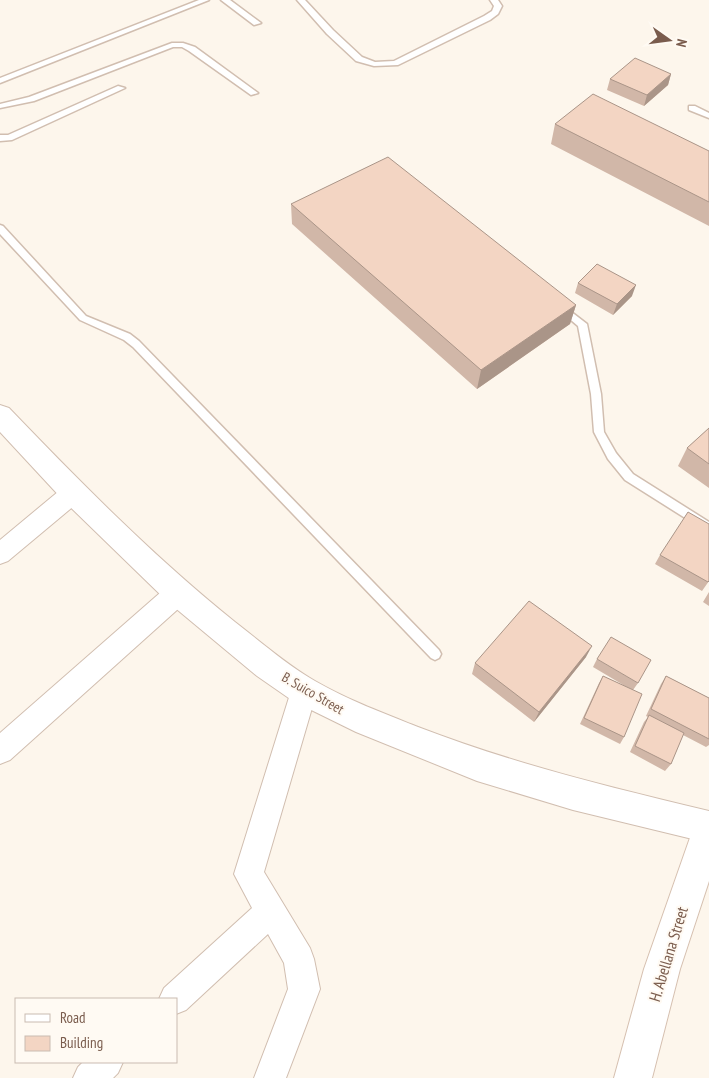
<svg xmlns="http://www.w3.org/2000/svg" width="709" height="1078" viewBox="0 0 709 1078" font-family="'PT Sans Narrow',sans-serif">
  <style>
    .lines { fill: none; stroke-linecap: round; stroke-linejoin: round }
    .service-casing { stroke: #d1beb0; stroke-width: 3 }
    .minor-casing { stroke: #d1beb0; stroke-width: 2 }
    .tertiary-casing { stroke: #d1beb0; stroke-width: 2 }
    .secondary-casing { stroke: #d6c0b0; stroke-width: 2 }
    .service { fill: #fff; fill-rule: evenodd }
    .minor { fill: #fff; fill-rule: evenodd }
    .tertiary { fill: #fff; fill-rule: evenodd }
    .secondary { fill: #fff; fill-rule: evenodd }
    .wall { fill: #d1b7a8 }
    .shaded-wall { fill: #aa9588 }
    .building { fill: #f3d5c3; stroke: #aa9588 }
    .labels { text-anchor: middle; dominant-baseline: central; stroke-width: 4; stroke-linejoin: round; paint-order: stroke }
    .street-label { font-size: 14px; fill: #7a5c4d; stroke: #fffaf3 }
    .near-street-label { font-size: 16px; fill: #7a5c4d; stroke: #fffaf3 }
  </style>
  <rect width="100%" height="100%" fill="#fdf6ec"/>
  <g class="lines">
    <g class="service-casing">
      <path id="service" d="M199,0H209L0,83V78Z
        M221,0H230L261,23L254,25Z
        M297,0H305L333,30L362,57L375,62L394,61L484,16L492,11L494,6L490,0H498L502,6L498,14L490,20L398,65L374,66L356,61L327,34Z
        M172,43H183L195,47L258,93L251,95L189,51L182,47H173L34,101L0,108V104L29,97Z
        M118,86L125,88L12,140L0,141V135H8Z
        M689,106H695L709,113V118L689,110Z
        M0,225L3,226L86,316L130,334L139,341L439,650L441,654L439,658L435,660L431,658L133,347L124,340L80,320L0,234Z
        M561,304L587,324L601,394L604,432L616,453L633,474L709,522V533L625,480L608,459L594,432L591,394L578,326L558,309L556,307Z"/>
    </g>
    <g class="minor-casing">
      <path id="minor" d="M73,484L81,486L85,493L81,500L8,561L0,564V540L65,486Z
        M178,582L187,585L190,593L187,601L10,760L0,764V733L169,585Z
        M304,679L313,682L317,691L264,872L310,948L314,959L320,989L286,1078H254L288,989L284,963L268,934L186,1010L176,1014V999H159L164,988L252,908L234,874L291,691L295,682Z
        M83,1062H123L118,1073L113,1078H73L78,1067Z"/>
    </g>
    <g class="tertiary-casing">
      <path id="tertiary" d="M0,405L9,408C81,483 154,557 235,622C261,642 287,665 315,681C348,700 383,713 418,727C514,764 609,787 709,811V843L573,810L477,781L356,732L293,701L257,676L168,602L64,501L0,432Z"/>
    </g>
    <g class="secondary-casing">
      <path id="secondary" d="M709,815V881L680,969L652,1078H614L644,969L692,832L697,820Z"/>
    </g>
    <use href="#service" class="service"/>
    <use href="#minor" class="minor"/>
    <use href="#tertiary" class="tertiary"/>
    <use href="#secondary" class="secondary"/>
  </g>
  <path class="wall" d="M671,74L668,85L644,106L607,90L610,79Z
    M555,124L709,151V226L551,144Z
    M291,204L576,305L570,324L477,389L292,224Z
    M578,283L632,296L613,315L575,293Z
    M709,428V488L678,466L687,448Z
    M660,555L709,581L702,591L655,564Z
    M709,592V606L703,602Z
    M586,657L534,722L472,674L475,663Z
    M597,659L638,683L633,690L624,737L620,744L580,724L599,683L603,676L625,686L593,667Z
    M666,676L709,698V745L706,747L683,735L671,764L665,771L630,752L644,722L648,717L646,716L661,684Z"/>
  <path class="shaded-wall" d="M671,74L668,85L644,106L647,95Z
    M636,285L632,296L613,315L617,304Z
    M576,305L570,324L477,389L481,370Z
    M592,646L586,657L534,722L539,712Z"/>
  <path class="building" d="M635,58L671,74L647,95L610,79Z
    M593,94L709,151V202L555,124Z
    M388,157L576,305L481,370L291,204Z
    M597,264L636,285L617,304L578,283Z
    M709,428V464L687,448Z
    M688,512L709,524V581L708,582L660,555Z
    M529,601L592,646L539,712L475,663Z
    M611,637L651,660L638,683L597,659Z
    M603,676L642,694L624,737L584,718Z
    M666,676L709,698V739L651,709Z
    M649,715L684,733L671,764L635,746Z"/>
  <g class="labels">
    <g class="street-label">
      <text transform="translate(313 693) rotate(30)">B. Suico Street</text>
    </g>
    <g class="near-street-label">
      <text transform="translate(668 954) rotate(-73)">H. Abellana Street</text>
    </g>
  </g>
  <rect x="15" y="998" width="162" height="65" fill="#fffaf3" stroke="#cabbb1"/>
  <rect x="25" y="1014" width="25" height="8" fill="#ffffff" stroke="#cabbb1"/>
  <text x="60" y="1023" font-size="15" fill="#7a5c4d">Road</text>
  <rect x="25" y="1036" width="25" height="15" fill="#f3d5c3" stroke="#cabbb1"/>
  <text x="60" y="1048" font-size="15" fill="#7a5c4d">Building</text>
  <g transform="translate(669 40) rotate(104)" stroke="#fffaf3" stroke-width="4" paint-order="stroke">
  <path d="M0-4L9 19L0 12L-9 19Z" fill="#7a5c4d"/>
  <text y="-8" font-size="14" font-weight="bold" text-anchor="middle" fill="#7a5c4d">N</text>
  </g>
</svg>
